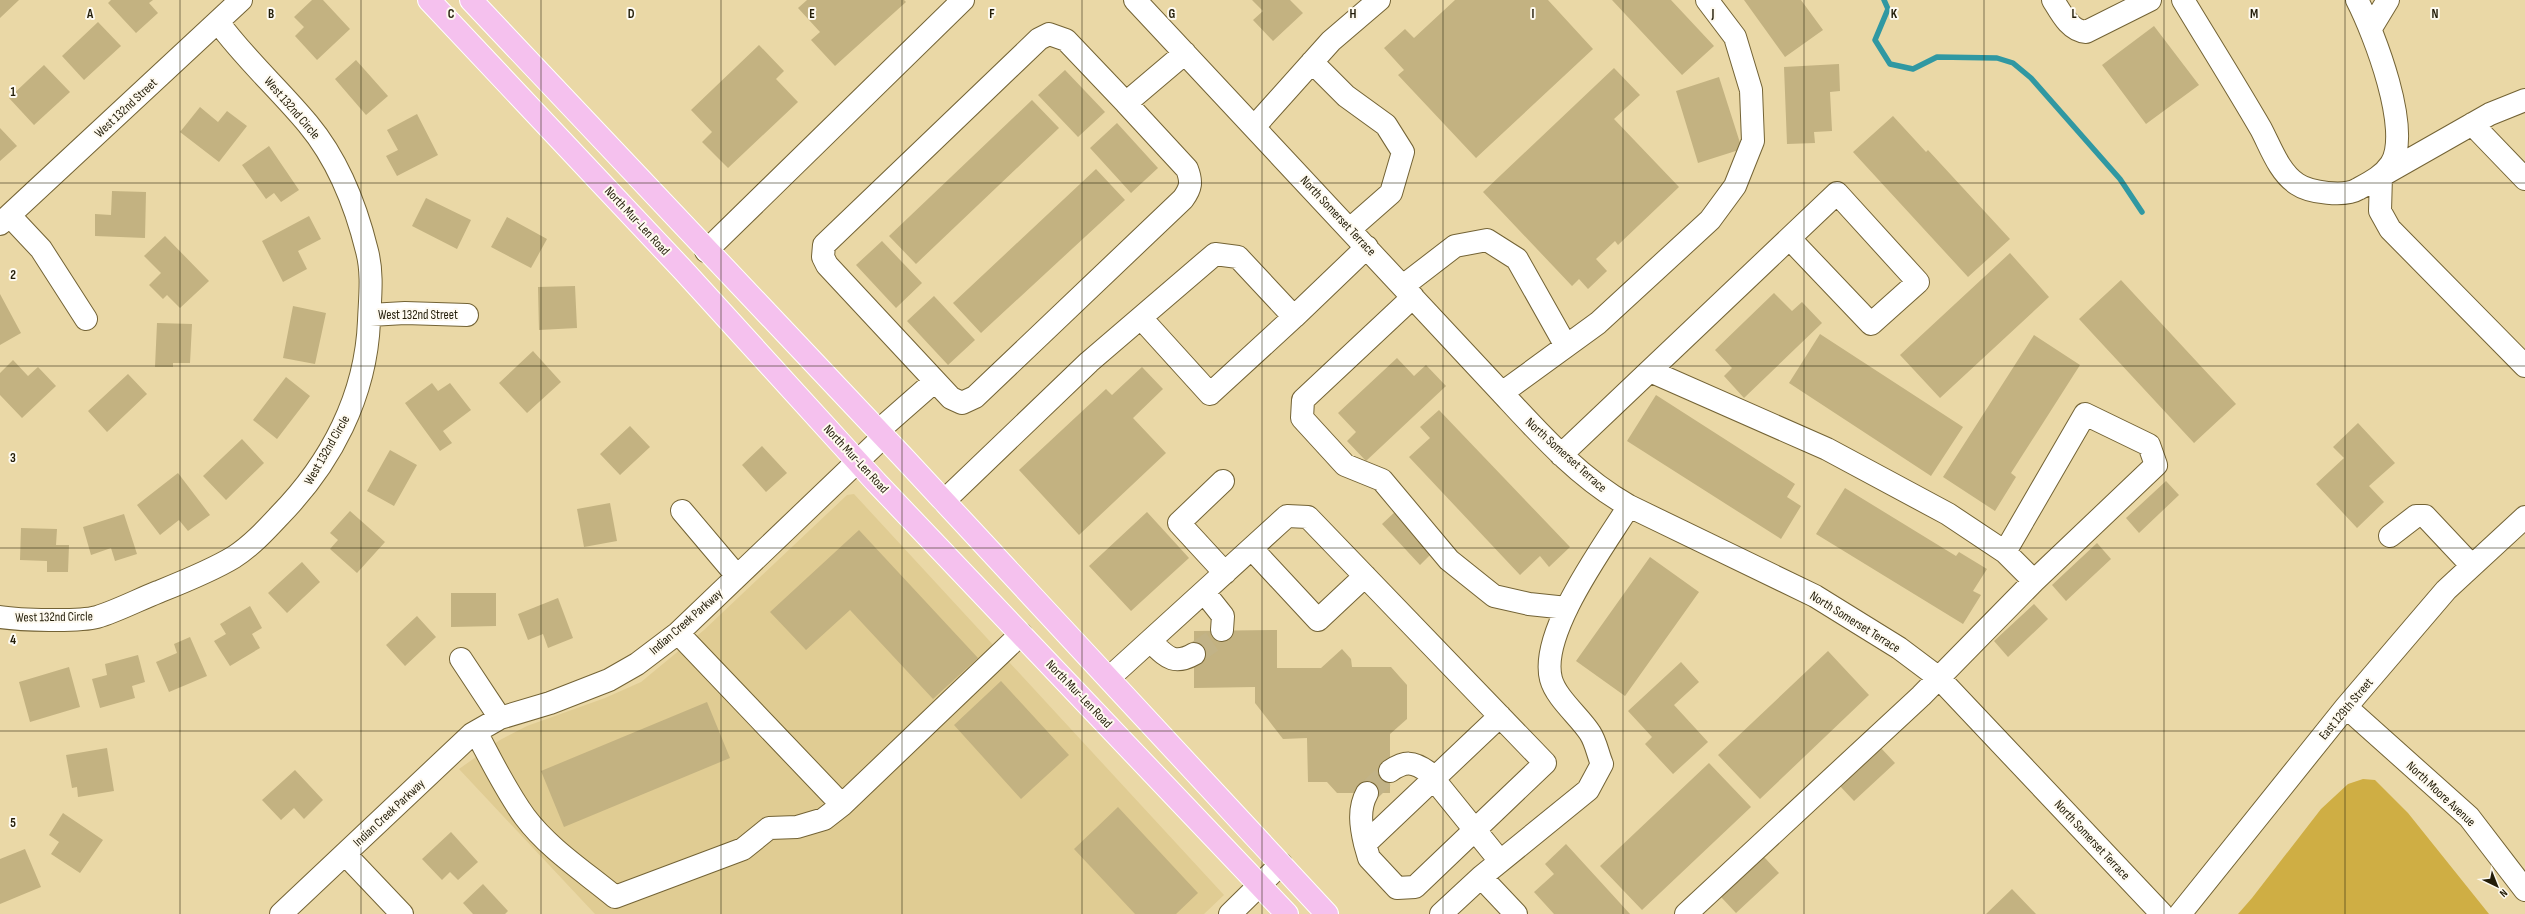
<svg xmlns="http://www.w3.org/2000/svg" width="2525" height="914" viewBox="0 0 2525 914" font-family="'Sofia Sans Condensed',sans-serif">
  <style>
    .built { fill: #e0cc93 }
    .green { fill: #cfae44 }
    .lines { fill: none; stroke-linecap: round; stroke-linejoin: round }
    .stream { stroke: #3098a2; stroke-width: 5.5 }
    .building { fill: #c3b281 }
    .minor-tunnel { stroke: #c2b387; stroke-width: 22; stroke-dasharray: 22 11; stroke-linecap: butt }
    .minor-casing { stroke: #736335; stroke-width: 24 }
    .major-casing { stroke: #fff; stroke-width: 24 }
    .minor { stroke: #fff; stroke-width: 22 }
    .major { stroke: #f5c1ee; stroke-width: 22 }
    .grid { fill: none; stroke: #231d09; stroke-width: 1; stroke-opacity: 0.55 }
    .labels { text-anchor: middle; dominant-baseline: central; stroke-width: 4; stroke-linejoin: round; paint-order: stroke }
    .street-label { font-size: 13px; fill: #231d09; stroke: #fefaf0 }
    .grid-label { font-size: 13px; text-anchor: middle; font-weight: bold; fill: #231d09; stroke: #fefaf0; stroke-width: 4; stroke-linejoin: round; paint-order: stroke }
  </style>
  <rect width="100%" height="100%" fill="#ead8a6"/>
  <path class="built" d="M854,494L1224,895L1204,914H595L459,769L500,740L527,726L605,698L641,682L704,630L847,495Z"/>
  <path class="green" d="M2363,779L2375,780L2408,813L2489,914H2238L2252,898L2321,809L2348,784Z"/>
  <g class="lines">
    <path class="stream" d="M1884,0L1888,9L1875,40L1890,64L1913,69L1937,57L1997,58L2013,63L2031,78L2120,179L2142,212"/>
  </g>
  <path class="building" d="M0,0H19L0,18Z
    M111,0H153L149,3L158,13L136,33L108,3Z
    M312,0H323L350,29L317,60L295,36L304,27L294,17Z
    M807,0H904L906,2L835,66L811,40L820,32L798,8Z
    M1252,0H1290L1303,13L1273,41L1253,20L1263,11Z
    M1455,0H1548L1593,49L1476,158L1398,75L1404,70L1384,48L1405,29L1414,38Z
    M1612,0H1671L1714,46L1682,75Z
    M1744,0H1801L1823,30L1785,57Z
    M98,22L121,46L84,80L62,56Z
    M2154,26L2199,85L2146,124L2102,65Z
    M759,45L784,71L776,79L798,102L728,168L702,142L712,132L691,110Z
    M356,60L388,96L366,115L335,79Z
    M1839,64L1840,91L1830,92L1832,131L1814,132L1815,143L1787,144L1784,67Z
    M44,65L70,92L34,125L9,98Z
    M1614,68L1640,95L1614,119L1679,187L1618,245L1615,241L1596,259L1607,271L1588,289L1579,279L1572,286L1483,192Z
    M1065,70L1105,112L1078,137L1038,95Z
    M1719,77L1742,149L1698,163L1676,91Z
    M1032,100L1059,128L916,264L889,236Z
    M200,107L218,122L227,111L247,126L219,162L180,132Z
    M417,114L438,155L397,176L386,156L398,150L387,130Z
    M1893,116L1926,152L1928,150L2010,239L1968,277L1853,152Z
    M1117,123L1158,168L1131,193L1090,148Z
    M0,128L17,146L0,161Z
    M269,146L299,190L281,202L274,193L266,199L242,165Z
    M1096,169L1125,200L981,333L953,303Z
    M112,191L146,192L145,238L95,236V214L111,215Z
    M426,198L471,220L457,249L412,226Z
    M309,216L321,239L298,251L307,269L283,282L262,241Z
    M507,217L547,239L531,268L491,247Z
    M165,236L209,281L180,308L167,295L163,299L149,285L161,273L144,256Z
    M882,241L922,283L896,308L856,265Z
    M2010,253L2049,297L1940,398L1900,355Z
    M2121,280L2236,404L2194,443L2079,319Z
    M575,286L577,328L539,330L538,287Z
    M1774,293L1792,311L1802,302L1822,323L1744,398L1724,376L1732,368L1715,350Z
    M0,294L21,333L0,345Z
    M934,296L975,340L948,365L907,321Z
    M293,306L326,313L315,364L283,358Z
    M157,323L192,324L190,363H173V367H155Z
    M1820,334L1963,427L1931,476L1789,383Z
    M2034,335L2080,365L2011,473L2016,477L1995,511L1943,477Z
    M533,351L561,382L527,413L499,383Z
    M1397,358L1414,376L1426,365L1446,386L1366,461L1347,441L1356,432L1338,413Z
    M13,360L28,376L38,367L56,386L22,418L0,395V373Z
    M1142,367L1163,389L1133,418L1166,453L1079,535L1019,470L1106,389L1112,395Z
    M128,374L147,394L107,432L88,411Z
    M286,377L310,396L277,439L253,420Z
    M432,383L438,391L450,383L471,410L443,431L452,443L440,451L405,403Z
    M1656,395L1795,484L1787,497L1801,506L1781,539L1627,441Z
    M1439,410L1570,547L1549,567L1540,556L1520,575L1409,457L1430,438L1420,427Z
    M2358,423L2395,463L2369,486L2384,502L2357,528L2316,484L2344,458L2333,447Z
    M630,426L650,447L620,475L600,454Z
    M242,439L264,463L226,500L203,476Z
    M762,446L787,473L766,492L742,465Z
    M390,450L417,465L394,506L367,491Z
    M178,473L210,515L188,531L179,520L160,535L137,505Z
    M2166,481L2179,495L2139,533L2126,518Z
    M1845,488L1956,556L1959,552L1987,569L1973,591L1981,595L1963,624L1816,534Z
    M610,503L617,541L584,547L577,509Z
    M350,511L385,542L357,573L330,549L338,540L330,533Z
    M1396,511L1434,551L1420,565L1382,524Z
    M1147,512L1189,558L1131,611L1089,566Z
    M124,514L137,554L115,561L111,548L91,555L83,527Z
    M21,528L57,529L56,545H69L68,572H47V561L20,560Z
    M859,530L978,658L933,699L850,610L806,650L770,612Z
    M2097,543L2111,559L2066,601L2052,585Z
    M1650,557L1699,592L1625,696L1576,661Z
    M302,562L320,582L287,613L268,593Z
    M451,593H496V626L451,627Z
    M558,598L573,638L548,648L543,634L528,640L518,614Z
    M2034,604L2048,619L2008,657L1994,641Z
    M250,606L262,628L252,634L260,648L230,666L214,641L226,634L220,624Z
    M417,616L436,637L405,666L386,645Z
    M1277,630V668H1321L1342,649L1351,659L1352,667H1391L1407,685V719L1390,734V793H1337L1327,782H1308L1307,738L1283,739L1255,703V687L1194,688V631Z
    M190,637L207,676L169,692L156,662L177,653L174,644Z
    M1828,651L1869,695L1760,799L1718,755Z
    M138,655L145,682L132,686L135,698L100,708L92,679L107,675L105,664Z
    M1681,662L1699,682L1674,705L1708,742L1673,774L1645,744L1652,737L1628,711Z
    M69,667L80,707L30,722L19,682Z
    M1001,681L1069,755L1021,799L954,725Z
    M707,702L730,758L564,827L541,771Z
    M1880,747L1895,763L1854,801L1839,785Z
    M107,748L114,791L78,797L77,787L72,788L66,755Z
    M1709,763L1751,807L1642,910L1600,866Z
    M295,770L323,800L304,819L294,808L281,820L262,800Z
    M1118,807L1198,893L1176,914H1135L1074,849Z
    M63,813L103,840L80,873L51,854L59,842L49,835Z
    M451,832L478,862L458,880L450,872L442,880L422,859Z
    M1566,844L1630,914H1554L1534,892L1554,874L1545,864Z
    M25,849L41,887L0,904V859Z
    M1764,857L1779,873L1736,913L1721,897Z
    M483,884L508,911L505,914H473L463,903Z
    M2012,889L2036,914H1986Z"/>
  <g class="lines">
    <path class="minor-tunnel" d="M1194,654L1217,638L1222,630
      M1367,793L1390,771"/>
    <g class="minor-casing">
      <path id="minor" d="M1135,0L1502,393C1540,434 1579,478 1629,506L1815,596L1899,648L1939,678L2162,914
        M2053,0C2061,13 2070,31 2086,32L2150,0
        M2183,0C2209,43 2236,86 2261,129C2271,148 2279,172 2297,184C2310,193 2345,197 2358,189C2371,182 2383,176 2391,164C2412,131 2374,33 2357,0
        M2371,28L2388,0
        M1312,62L1346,96L1386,125L1403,152L1391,193L1350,229
        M2525,100L2490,114L2381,176L2380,211L2390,229L2525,366
        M1126,103L1066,40L1049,34L1039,39L824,245L823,257L827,265L951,398L962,403L975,397L1183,199C1191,188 1192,182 1187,169L1126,103L1185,53
        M2472,124L2525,179
        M1254,127L1331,41L1379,0
        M10,216L41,249L86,319
        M0,224L241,0
        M706,251L963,0
        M1403,286L1455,246L1487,240L1517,259L1566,346
        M1413,297L1303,400L1302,418L1345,465L1382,480L1449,560L1494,596L1529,604L1567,608
        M370,315L405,313L467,315
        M1141,318L1210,394L1294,317
        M1650,371L1827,449L1948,514L2005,552L2034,581
        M1502,393L1598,323L1710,220L1735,186L1753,141L1751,90L1735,37L1707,0
        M878,431L935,381
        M1561,455L1837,193L1918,282L1871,324L1790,239
        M1223,481L1179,523L1225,573
        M944,501L1089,362L1215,254L1238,257L1294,317L1367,247
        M682,511L737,576
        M2390,536L2416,516H2425L2472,566
        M1252,549L1318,620L1365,576
        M1204,592L1223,616L1222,630
        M0,617C19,620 79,622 97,617C117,611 138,600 158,592C183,582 211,571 234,557C251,546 265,531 279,516C331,463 366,396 369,321C370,297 373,274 367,251C356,206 338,160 308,124C279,89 245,59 218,22
        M678,633L842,805
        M1151,642C1166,656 1173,666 1194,654
        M461,659L500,718
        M1109,678L1287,516L1308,517L1545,763L1415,887L1397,888L1369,858L1365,844L1500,716
        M2346,707L2469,817L2525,890
        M476,732C491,760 506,791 525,817C549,849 585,872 615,897L743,849L769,828L797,827L824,819L842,805L1021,634
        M1390,771C1405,761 1413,761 1428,772L1500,861
        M1365,844C1361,827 1358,809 1367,793
        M345,854L402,914
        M1481,877L1516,914
        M281,914L472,734L500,718L550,703L609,680L637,664L678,633L883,437
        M1230,914L1281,864
        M1441,914L1481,877L1588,790L1602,764C1598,755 1596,742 1590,733C1580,717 1556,698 1551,679C1539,633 1604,546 1629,506
        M1686,914L1921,696L2034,581L2156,465L2149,445L2085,414L2005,552
        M2180,914L2346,707L2446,590L2525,517"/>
    </g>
    <g class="major-casing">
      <path id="major" d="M429,0L684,271L876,482L1287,914
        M471,0L903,457L1327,914"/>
    </g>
    <use href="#minor" class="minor"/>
    <use href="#major" class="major"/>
  </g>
  <path class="grid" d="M180,0V914M361,0V914M541,0V914M721,0V914M902,0V914M1082,0V914M1262,0V914M1443,0V914M1623,0V914M1804,0V914M1984,0V914M2164,0V914M2345,0V914M0,183H2525M0,366H2525M0,548H2525M0,731H2525"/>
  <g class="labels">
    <g class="street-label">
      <text transform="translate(126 108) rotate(-43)">West 132nd Street</text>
      <text transform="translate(292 108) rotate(49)">West 132nd Circle</text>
      <text transform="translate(1338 216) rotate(47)">North Somerset Terrace</text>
      <text transform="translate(637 221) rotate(47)">North Mur-Len Road</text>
      <text x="418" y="315">West 132nd Street</text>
      <text transform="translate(327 450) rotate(-60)">West 132nd Circle</text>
      <text transform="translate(1566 455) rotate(42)">North Somerset Terrace</text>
      <text transform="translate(856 459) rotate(47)">North Mur-Len Road</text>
      <text transform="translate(54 617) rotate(-1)">West 132nd Circle</text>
      <text transform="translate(686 622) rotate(-41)">Indian Creek Parkway</text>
      <text transform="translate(1855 622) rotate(32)">North Somerset Terrace</text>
      <text transform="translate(1079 694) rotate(46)">North Mur-Len Road</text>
      <text transform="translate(2346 709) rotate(-50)">East 129th Street</text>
      <text transform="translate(2441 794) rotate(43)">North Moore Avenue</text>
      <text transform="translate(389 813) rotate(-43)">Indian Creek Parkway</text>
      <text transform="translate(2092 840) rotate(47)">North Somerset Terrace</text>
    </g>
  </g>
  <g class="grid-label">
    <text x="90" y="18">A</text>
    <text x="271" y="18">B</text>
    <text x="451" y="18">C</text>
    <text x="631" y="18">D</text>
    <text x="812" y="18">E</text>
    <text x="992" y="18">F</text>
    <text x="1172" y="18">G</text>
    <text x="1353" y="18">H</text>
    <text x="1533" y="18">I</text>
    <text x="1713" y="18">J</text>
    <text x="1894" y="18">K</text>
    <text x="2074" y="18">L</text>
    <text x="2254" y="18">M</text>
    <text x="2435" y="18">N</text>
    <text x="13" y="96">1</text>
    <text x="13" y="279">2</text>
    <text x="13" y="462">3</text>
    <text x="13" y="644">4</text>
    <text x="13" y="827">5</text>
  </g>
  <g transform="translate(2497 886) rotate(137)" stroke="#fefaf0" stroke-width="3" paint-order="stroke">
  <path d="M0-3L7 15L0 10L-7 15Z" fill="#231d09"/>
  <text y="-6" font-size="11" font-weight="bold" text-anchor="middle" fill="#231d09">N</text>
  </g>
</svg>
